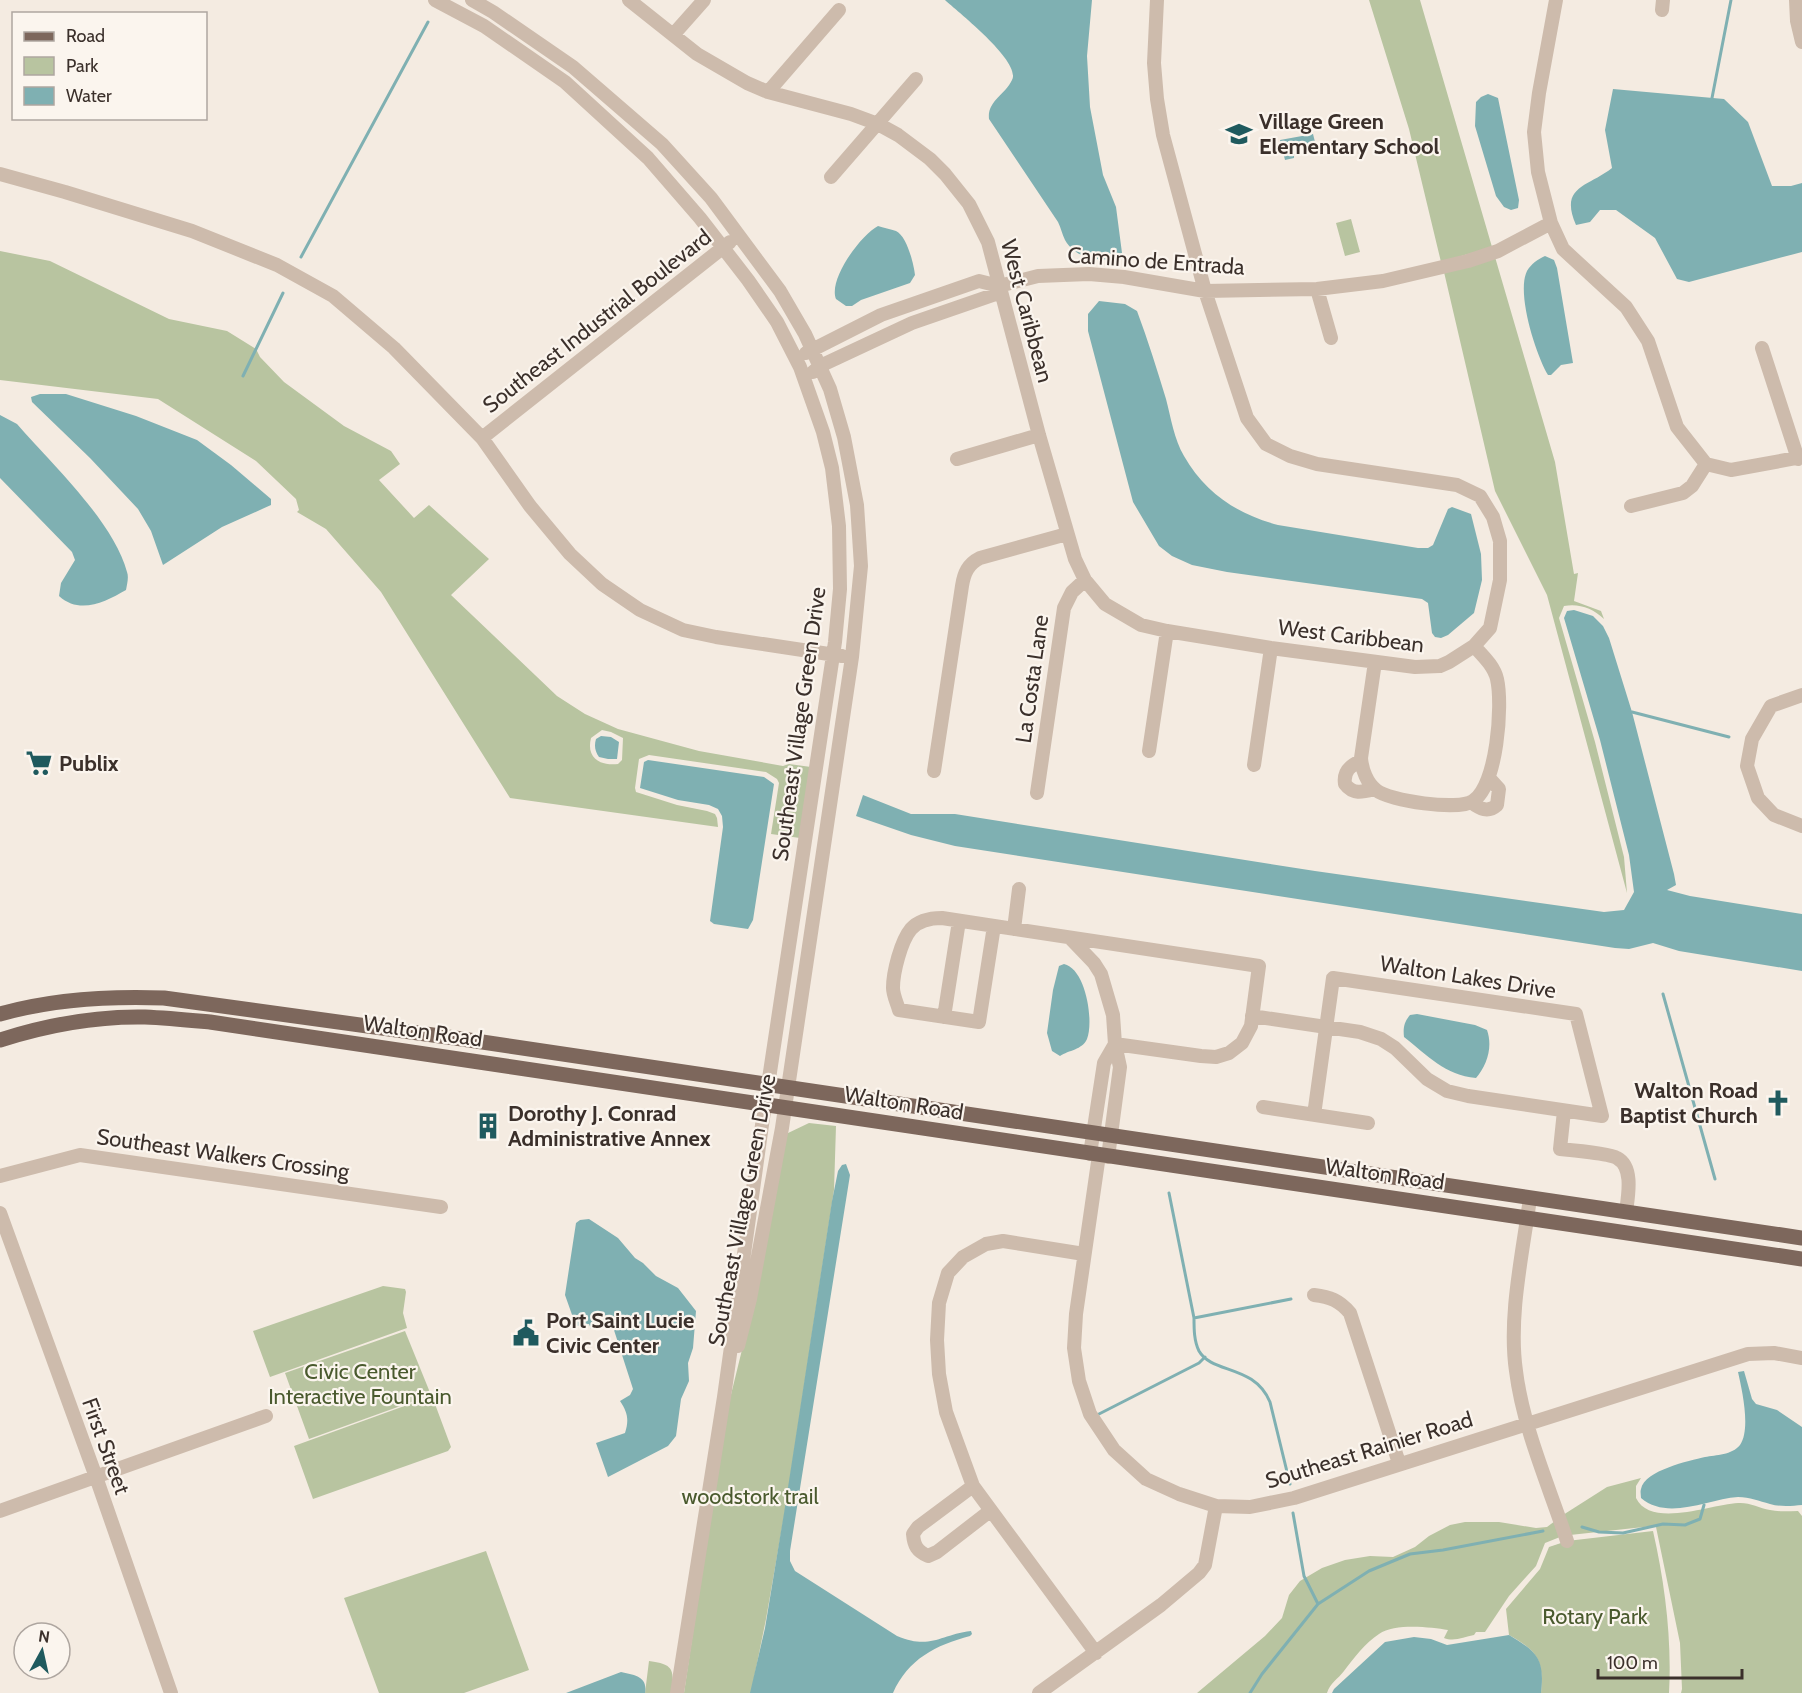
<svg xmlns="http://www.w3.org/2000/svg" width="1802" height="1693" viewBox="0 0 1802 1693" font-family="Cabin,sans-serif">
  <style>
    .green { fill: #b8c4a0; fill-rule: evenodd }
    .water { fill: #7fb0b2 }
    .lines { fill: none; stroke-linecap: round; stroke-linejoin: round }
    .stream { stroke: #7fb0b2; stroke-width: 3 }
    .minor { stroke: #cdbbac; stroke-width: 14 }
    .major { stroke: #7d675c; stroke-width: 15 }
    .labels { text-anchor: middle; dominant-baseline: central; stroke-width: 4.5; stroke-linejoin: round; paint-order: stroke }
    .poi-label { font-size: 22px; font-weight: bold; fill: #3b302b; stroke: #fbf5ee; text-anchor: start }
    .street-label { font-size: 22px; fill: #3b302b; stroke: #fbf5ee }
    .park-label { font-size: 22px; fill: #4a5a2e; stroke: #fbf5ee }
  </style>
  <rect width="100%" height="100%" fill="#f4ebe1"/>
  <path class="green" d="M1369,0H1420L1492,247L1441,262L1409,129Z
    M1351,219L1360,252L1345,256L1336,223Z
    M0,251L50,261L169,319L227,331L256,349L260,357L284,382L344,426L391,451L400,464L379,480L414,518L429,505L489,559L451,595L557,696L585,714L618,729L699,751L783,766L789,764L811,767L800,838L771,834L779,783L777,779L766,772L649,755L639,759L635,788L636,792L677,805L707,811L715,814L717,818L718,827L510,798L381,592L326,529L297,512L299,510L296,499L256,461L158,399L0,380ZM602,730L611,732L623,738L622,760L618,764C600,766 586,758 591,738Z
    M1495,257L1555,462L1574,574L1578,573L1574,601L1601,611L1604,619C1593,608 1578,603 1564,606L1559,618L1595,742L1624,857L1627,893L1547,595L1495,491L1444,272Z
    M809,1123L836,1126L834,1190L786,1505L766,1619L751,1693H684L724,1423L754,1301L786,1134Z
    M383,1286L405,1289L406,1292L403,1313L407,1328L270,1377L253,1331Z
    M405,1331L431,1395L309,1439L285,1373Z
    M432,1396L451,1447L448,1451L313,1499L294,1446Z
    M1641,1478L1636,1486V1498C1651,1529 1712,1504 1738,1503C1749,1502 1759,1508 1770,1510C1779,1512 1789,1511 1798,1511L1802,1516V1693H1681L1682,1689L1680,1643L1656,1527L1653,1526L1570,1535L1563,1515L1607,1487Z
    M1555,1521L1560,1537L1545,1543L1536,1566L1509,1596L1485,1632H1476L1474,1635C1464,1637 1454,1642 1444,1638L1448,1630C1430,1627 1395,1623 1379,1634C1365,1643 1354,1658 1344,1671C1338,1679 1330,1683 1327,1693H1197L1265,1636L1282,1618L1289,1595L1300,1581L1322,1568L1345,1560L1370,1556L1393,1557L1415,1547L1429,1536L1450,1525L1465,1522H1499L1536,1528L1547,1527Z
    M1653,1531C1665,1584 1672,1639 1669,1693H1541C1544,1659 1537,1651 1509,1635L1506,1609L1540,1569L1549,1547L1567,1541Z
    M486,1551L529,1670L464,1693H379L344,1598Z
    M649,1661C673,1664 675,1669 671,1693H645Z"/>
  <path class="water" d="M945,0H1092L1087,56L1090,107L1103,175L1116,207L1122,253L1118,259C1098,261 1076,259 1065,240C1062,234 1061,228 1058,222L989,119C987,101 1005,95 1012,80C1022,62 958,12 945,0Z
    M1613,89L1724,99L1748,122L1772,186H1791L1802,183V252L1689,282L1677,279L1655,238L1616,210H1600L1590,222L1576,225C1559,186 1588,187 1612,168L1605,130Z
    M1488,94L1498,98L1519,200L1518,208L1511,210L1504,207L1496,196L1475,126L1476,102L1481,97Z
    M1313,134L1317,150L1294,155V158L1285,160L1280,140Z
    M878,226C883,228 891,229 896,231C907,236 914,265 915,275L910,283L861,300L852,306H846L836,299C828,279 861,235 878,226Z
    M1545,256L1554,260L1557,268L1573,363L1561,365L1551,375H1548C1536,355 1516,293 1527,271C1531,264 1538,259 1545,256Z
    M1099,301L1125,304L1137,311C1148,340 1157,370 1166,399C1171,418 1174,439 1184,456C1205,493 1237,514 1278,525L1418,548H1428L1433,545L1448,509L1452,507L1471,514L1481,554L1482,580L1474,613L1448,635L1441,638L1435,637L1432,633L1428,603L1422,599L1227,572L1192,565L1172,556L1159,546L1133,502L1088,331V314Z
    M40,394H66L136,416L197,440L231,465L271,499V505L222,527L163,565L151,531L138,509L90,458L32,402L31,397Z
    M0,415L17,424C51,463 114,522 127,572C129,577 127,584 126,590C105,602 80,615 59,596L61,583L75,560L72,552L0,478Z
    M1574,610L1593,616L1603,626L1609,638L1632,712L1674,874L1676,885L1667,890L1690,896L1802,914V971L1679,951L1653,943L1629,949L1615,948L955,846L911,835L856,816L863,795L911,814H955L1315,871L1604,912L1624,910L1634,892L1629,855L1600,740L1564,618L1567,611Z
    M601,736L611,737L619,742L617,759H608L599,757C595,751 594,746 596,739Z
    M648,760L764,777L774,784L753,920L748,929L714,924L710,921L723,827L722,816L718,809L709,805L678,800L640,788L644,762Z
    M1064,964C1086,969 1094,1021 1087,1039C1082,1050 1069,1050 1060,1056L1052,1051L1047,1033L1053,990L1059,966Z
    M1417,1014L1475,1025L1487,1030C1493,1047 1487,1065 1476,1078C1445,1075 1428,1056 1404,1037C1403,1028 1404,1022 1410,1015Z
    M846,1164L850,1175L790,1551V1561L795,1571L897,1636C931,1650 939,1635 971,1631L972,1634L970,1636C936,1645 908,1659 893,1693H750L765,1628L785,1507L832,1201L838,1171L842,1165Z
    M589,1219L618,1238L635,1258L643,1263L656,1276L678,1288L696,1311L693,1348L688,1363L689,1381L681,1399L676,1436L668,1446L608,1477L596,1443L625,1433C629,1420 628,1413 620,1401L630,1395L633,1389L613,1327L609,1324L591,1329L589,1324L576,1326L565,1295L576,1223L580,1220Z
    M1744,1371L1752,1399L1756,1404L1777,1410L1802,1427V1505C1792,1506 1780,1507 1770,1504C1759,1501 1750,1497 1738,1497C1708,1499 1668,1521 1641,1498C1641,1495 1640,1492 1641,1489C1645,1470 1689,1461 1705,1457C1716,1455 1732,1455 1740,1445C1751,1429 1742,1390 1738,1372Z
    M1509,1635C1537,1652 1545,1658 1541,1693H1332L1334,1689L1385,1642L1414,1637L1431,1639L1447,1645Z
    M621,1672C634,1675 648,1676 645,1693H566Z"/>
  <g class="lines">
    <path class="stream" d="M1712,98L1731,0
      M301,257L428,22
      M243,376L283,293
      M1632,712L1729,737
      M1663,994L1715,1179
      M1169,1193L1194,1318C1194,1329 1194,1341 1199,1351C1212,1374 1254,1364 1270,1402L1290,1484
      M1194,1318L1291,1299
      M1099,1414L1199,1363L1205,1357
      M1293,1513L1304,1576L1318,1604
      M1582,1527L1599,1532L1623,1533L1663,1524L1685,1525L1700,1519L1704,1505
      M1250,1693L1262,1674L1318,1604L1369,1571L1410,1554L1443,1550L1543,1531"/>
    <path class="minor" d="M435,0L484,26L565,82L648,158L700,218L748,280L777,322L800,367L823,432L832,468L839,526L840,589L835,642L762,1125L724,1397L677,1693
      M472,0L493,12L573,67L662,144L711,198L780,291L805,334L830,389L844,437L857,505L861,566L852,657L782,1128L750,1299L738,1346
      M629,0L697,54L747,83L768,92L851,114L878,124L898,135L930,159L945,174L969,204L988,242L1039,435L1075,559L1085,580L1105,604L1141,625L1167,631L1271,648L1415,667L1440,666L1449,662L1474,646L1490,628L1500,580V541L1493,517L1480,496L1457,485L1317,464L1290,456L1266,444L1247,418L1205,291L1163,135L1157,99L1154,63L1157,0
      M1556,0L1539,93L1534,132L1538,172L1551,223L1563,249L1626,307L1648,341L1677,427L1706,464L1731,470L1802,457
      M1796,0L1797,21L1802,42
      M1662,10L1663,0
      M673,35L704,0
      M768,92L839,10
      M0,174L65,192L192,231L277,265L333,296L394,348L482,438L530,506L570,554L602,584L640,610L683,630L716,637L842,656
      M831,177L916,79
      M1317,289L1331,338
      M1762,348L1798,459
      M806,353L881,315L979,281L999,286L1038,276L1089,274L1124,277L1205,291L1317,289L1383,281L1468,261L1498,251L1551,223
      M813,372L820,366L912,323L993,295L999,286
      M482,438L730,242
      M957,459L1039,435
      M1631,506L1683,493L1692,486L1706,464
      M1375,662L1361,758C1362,770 1367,783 1376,790C1389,801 1459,811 1473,801C1497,786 1503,705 1497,679C1494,666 1483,656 1474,646
      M1802,695L1771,706L1752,739L1747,766L1758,798L1774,815L1802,826
      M1149,751L1167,631
      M1361,761C1351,765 1343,771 1345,784C1353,795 1363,792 1375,789
      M1254,765L1271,648
      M934,771L962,586C964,573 968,564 980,558L1067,534
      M1037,793L1064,608L1072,592L1085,580
      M1471,802C1480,809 1488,813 1497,805L1499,789L1489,778
      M994,926L979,1022L899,1010C897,1003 893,995 893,988C893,972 901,941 911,929C919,920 931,918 942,918L1259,966L1251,1026L1242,1043L1229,1053L1216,1057L1201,1056L1115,1044
      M1014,929L1019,889
      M1070,938L1094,963L1101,974L1113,1015L1115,1044L1120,1067L1108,1157
      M1252,1016L1360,1032L1381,1039L1395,1048L1427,1079L1447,1091L1468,1096L1602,1116L1576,1014L1333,978L1314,1115
      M944,1017L959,921
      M1263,1107L1368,1123
      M1564,1111L1560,1149C1571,1150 1610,1154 1617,1158C1634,1167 1628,1196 1626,1212
      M1090,1154L1104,1063L1115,1044
      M1099,1155L1076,1314L1074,1348L1079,1381L1090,1414L1114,1450L1146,1479L1179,1494L1216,1506L1250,1507L1294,1498L1748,1354L1774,1353L1802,1358
      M0,1176L80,1155L441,1207
      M1530,1198C1523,1252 1508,1316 1516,1371C1523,1428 1549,1486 1567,1541
      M0,1213L96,1477L171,1693
      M1084,1254L1003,1241L986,1244L963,1257L948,1273L939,1303L937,1340L939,1374L946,1412L973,1486L1096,1653
      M1314,1295C1330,1297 1339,1300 1350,1313L1399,1463
      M973,1486L918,1527L913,1534C914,1546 917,1551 928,1556L937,1552L990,1511
      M0,1511L266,1416
      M1039,1693L1161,1605L1199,1573L1205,1565L1216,1506"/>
    <path class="major" d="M0,1014C53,999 110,996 164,998L462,1039L1802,1238
      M0,1040C47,1025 96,1016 145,1017C167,1018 188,1020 210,1022L1802,1259"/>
  </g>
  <defs>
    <g id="school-bare" transform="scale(2.07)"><path d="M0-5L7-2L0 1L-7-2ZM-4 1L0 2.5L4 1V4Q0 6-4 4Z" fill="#1f5a5e" stroke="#fbf5ee" stroke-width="2.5" paint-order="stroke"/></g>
    <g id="supermarket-bare" transform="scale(2.07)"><path d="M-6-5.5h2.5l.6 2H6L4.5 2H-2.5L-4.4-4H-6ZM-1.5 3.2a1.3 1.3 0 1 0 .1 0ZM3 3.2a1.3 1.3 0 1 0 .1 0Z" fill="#1f5a5e" stroke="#fbf5ee" stroke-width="2.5" paint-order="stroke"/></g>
    <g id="church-bare" transform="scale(2.07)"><path d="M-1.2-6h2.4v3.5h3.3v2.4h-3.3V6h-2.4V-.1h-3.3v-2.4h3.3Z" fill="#1f5a5e" stroke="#fbf5ee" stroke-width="2.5" paint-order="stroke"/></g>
    <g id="building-bare" transform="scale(2.07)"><path d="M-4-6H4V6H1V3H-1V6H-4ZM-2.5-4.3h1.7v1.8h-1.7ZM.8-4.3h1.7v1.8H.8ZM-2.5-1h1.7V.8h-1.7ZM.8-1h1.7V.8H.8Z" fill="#1f5a5e" stroke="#fbf5ee" stroke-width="2.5" paint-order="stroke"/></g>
    <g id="civic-bare" transform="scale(2.07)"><path d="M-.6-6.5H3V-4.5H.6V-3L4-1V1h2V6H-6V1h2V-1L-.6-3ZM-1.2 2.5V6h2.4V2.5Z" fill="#1f5a5e" stroke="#fbf5ee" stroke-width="2.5" paint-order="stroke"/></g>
  </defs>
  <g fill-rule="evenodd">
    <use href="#school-bare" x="1239" y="134"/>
    <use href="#supermarket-bare" x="39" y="763"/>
    <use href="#church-bare" x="1778" y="1103"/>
    <use href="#building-bare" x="488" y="1126"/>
    <use href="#civic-bare" x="526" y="1333"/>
  </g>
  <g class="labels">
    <g class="poi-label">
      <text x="1259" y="121">Village Green<tspan x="1259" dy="25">Elementary School</tspan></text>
      <text x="59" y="763">Publix</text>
      <text x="1758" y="1090" text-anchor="end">Walton Road<tspan x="1758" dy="25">Baptist Church</tspan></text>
      <text x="508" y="1113">Dorothy J. Conrad<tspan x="508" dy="25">Administrative Annex</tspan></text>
      <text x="546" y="1320">Port Saint Lucie<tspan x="546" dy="25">Civic Center</tspan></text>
    </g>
    <g class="street-label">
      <text transform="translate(1156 261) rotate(4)">Camino de Entrada</text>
      <text transform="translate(1027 311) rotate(75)">West Caribbean</text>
      <text transform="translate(597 321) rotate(-38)">Southeast Industrial Boulevard</text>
      <text transform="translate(1351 636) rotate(7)">West Caribbean</text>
      <text transform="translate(1032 679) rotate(-82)">La Costa Lane</text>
      <text transform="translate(799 724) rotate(-82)">Southeast Village Green Drive</text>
      <text transform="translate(1468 977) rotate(9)">Walton Lakes Drive</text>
      <text transform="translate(423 1031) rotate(8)">Walton Road</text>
      <text transform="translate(904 1103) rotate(9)">Walton Road</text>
      <text transform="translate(223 1154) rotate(8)">Southeast Walkers Crossing</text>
      <text transform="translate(1385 1174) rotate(8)">Walton Road</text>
      <text transform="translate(742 1210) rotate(-79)">Southeast Village Green Drive</text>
      <text transform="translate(106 1446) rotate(70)">First Street</text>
      <text transform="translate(1369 1450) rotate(-17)">Southeast Rainier Road</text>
    </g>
    <g class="park-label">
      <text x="360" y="1371">Civic Center<tspan x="360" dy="25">Interactive Fountain</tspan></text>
      <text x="750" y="1496">woodstork trail</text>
      <text x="1595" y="1616">Rotary Park</text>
    </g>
  </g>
  <rect x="12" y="12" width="195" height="108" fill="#fbf5ee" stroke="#aea6a0" stroke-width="1.5"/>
  <rect x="24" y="32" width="30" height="9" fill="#7d675c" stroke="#aea6a0" stroke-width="1.5"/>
  <text x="66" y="42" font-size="18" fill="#3b302b">Road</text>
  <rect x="24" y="57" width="30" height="18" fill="#b8c4a0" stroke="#aea6a0" stroke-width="1.5"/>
  <text x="66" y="72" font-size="18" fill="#3b302b">Park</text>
  <rect x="24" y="87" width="30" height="18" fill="#7fb0b2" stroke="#aea6a0" stroke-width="1.5"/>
  <text x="66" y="102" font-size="18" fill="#3b302b">Water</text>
  <g transform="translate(42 1651) rotate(8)"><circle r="28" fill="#fbf5ee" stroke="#aea6a0" stroke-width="1.5"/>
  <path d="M0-4.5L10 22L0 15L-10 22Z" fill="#1f5a5e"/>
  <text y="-9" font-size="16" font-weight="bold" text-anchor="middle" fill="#3b302b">N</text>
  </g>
  <path d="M1598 1669v9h144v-9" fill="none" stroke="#3b302b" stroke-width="3"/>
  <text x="1607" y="1669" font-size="18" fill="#3b302b" stroke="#fbf5ee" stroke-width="4.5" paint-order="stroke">100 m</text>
</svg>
